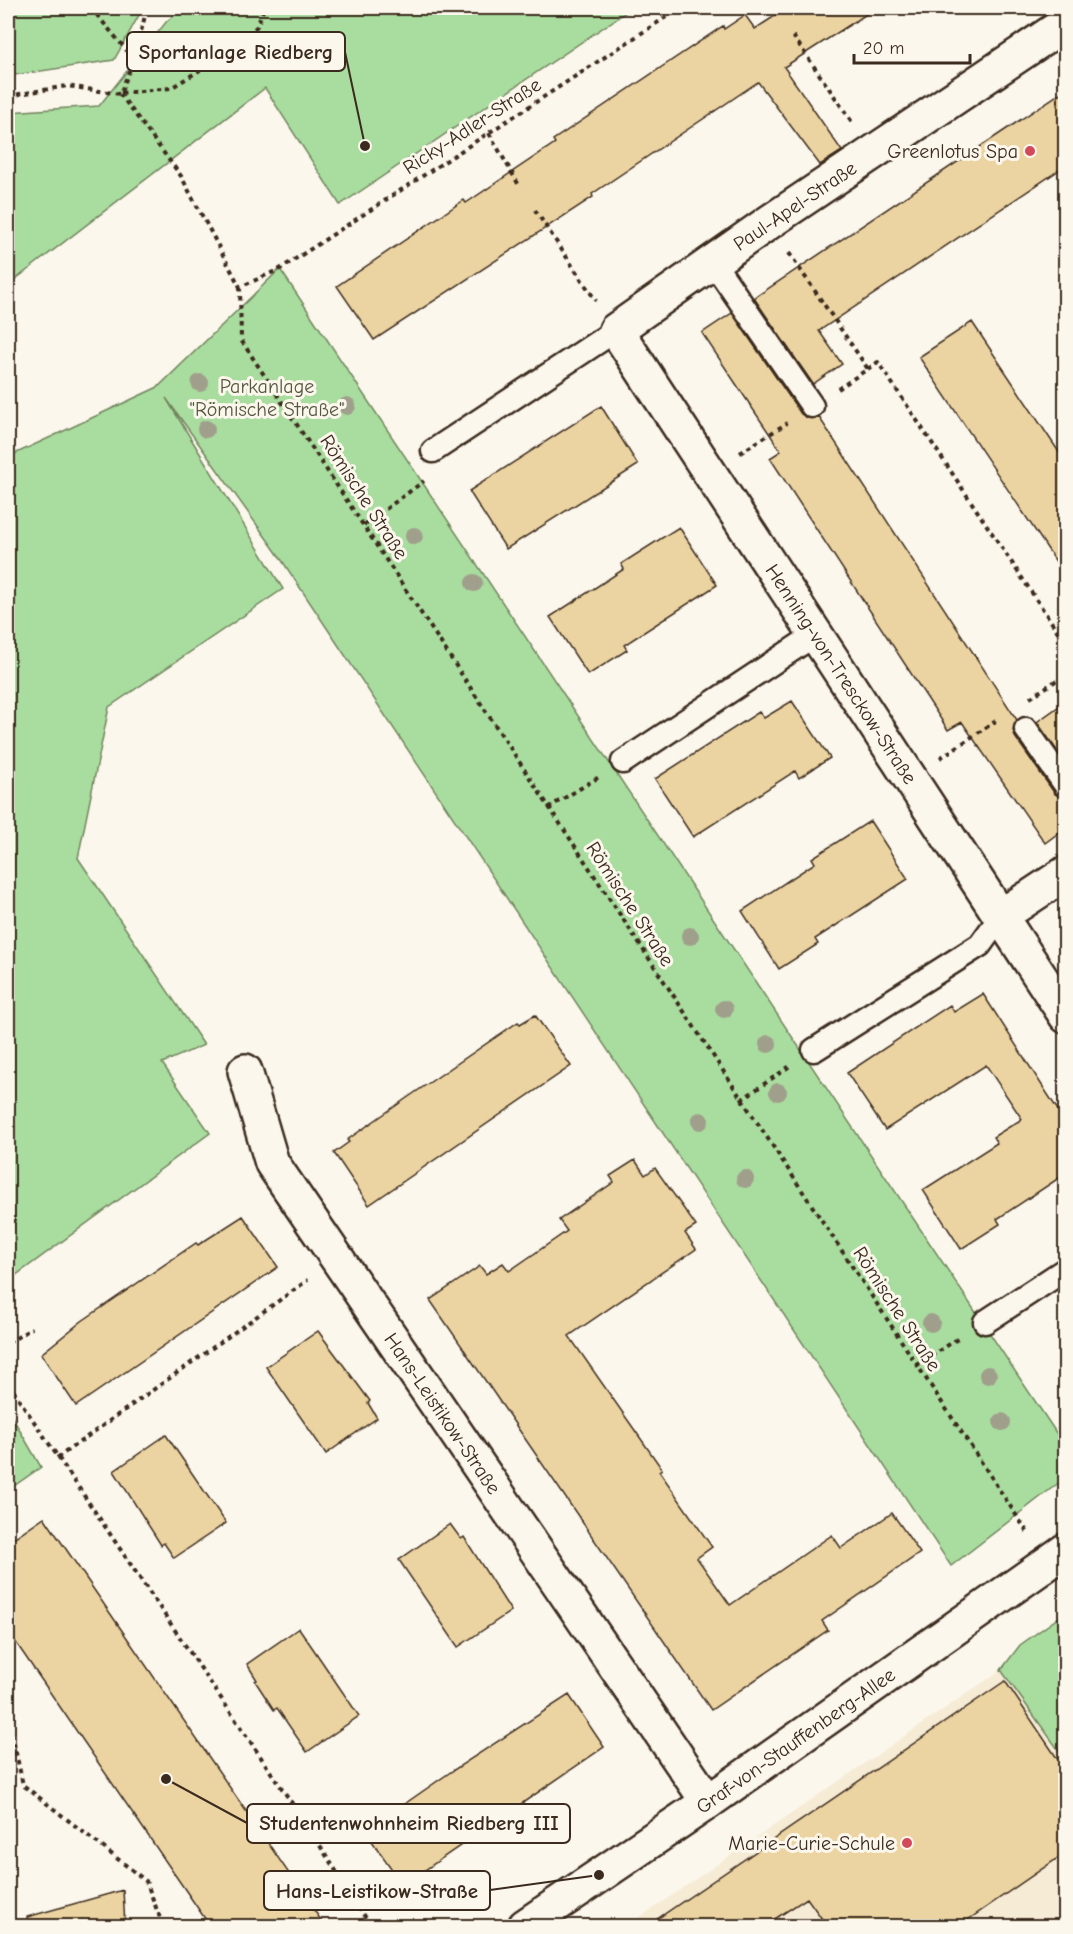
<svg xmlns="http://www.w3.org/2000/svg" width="1073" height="1934" viewBox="0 0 1073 1934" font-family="'Comic Neue',sans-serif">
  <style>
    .built { fill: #f6ecd6 }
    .green { fill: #a9dd9f; stroke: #72845e; stroke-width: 1.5 }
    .building { fill: #ecd4a2; stroke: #3b2a1e; stroke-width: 1.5 }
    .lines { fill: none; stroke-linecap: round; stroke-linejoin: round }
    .lane-casing { stroke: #3b2a1e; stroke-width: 27 }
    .street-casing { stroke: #3b2a1e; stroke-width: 38 }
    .path { stroke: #3b2a1e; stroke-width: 4; stroke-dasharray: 4.5 4.5; stroke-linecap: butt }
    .lane { stroke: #fbf7ec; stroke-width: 22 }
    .street { stroke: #fbf7ec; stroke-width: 33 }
    .tree { fill: #a09f8c }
    .poi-dot { fill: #d1495b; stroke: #fbf7ec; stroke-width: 2 }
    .labels { text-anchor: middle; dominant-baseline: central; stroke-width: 6; stroke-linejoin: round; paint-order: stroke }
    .street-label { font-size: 20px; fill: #3b2a1e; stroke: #fbf7ec }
    .poi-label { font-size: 20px; fill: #3b2a1e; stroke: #fbf7ec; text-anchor: end }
    .park-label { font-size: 20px; fill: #56573e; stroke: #fbf7ec }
    .leader { fill: none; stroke: #3b2a1e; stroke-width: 2 }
    .callout-dot { fill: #3b2a1e; stroke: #fbf7ec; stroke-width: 2 }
    .callout { fill: #fbf7ec; stroke: #3b2a1e; stroke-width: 2 }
    .callout-label { font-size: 21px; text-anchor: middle; font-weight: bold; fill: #3b2a1e }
  </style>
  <rect width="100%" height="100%" fill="#fbf7ec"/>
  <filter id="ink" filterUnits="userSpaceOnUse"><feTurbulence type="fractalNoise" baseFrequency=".0167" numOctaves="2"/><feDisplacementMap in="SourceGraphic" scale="12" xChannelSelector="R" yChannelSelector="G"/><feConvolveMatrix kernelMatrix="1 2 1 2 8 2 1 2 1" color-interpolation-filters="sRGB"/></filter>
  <g filter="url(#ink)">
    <path class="built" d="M1001,1670L1065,1759V1926H627Z"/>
    <path class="green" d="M8,8H138L139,15L114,60L8,76Z
      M183,8H632L340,205L265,88L8,285V112L99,106L167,21Z
      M280,269L1065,1446V1478L951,1566L277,553L166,398L283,589L109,707L78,858L204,1045L162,1063L210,1133L8,1281V457L158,387Z
      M8,1410L41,1467L8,1490Z
      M1065,1613V1759L1001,1670L1020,1645Z"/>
    <path class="building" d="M787,8H876L784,67L842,151L820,165L758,82L592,194L593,197L374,340L337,286L464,200L466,203L555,143L553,140L723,26L724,29L745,15L755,29Z
      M1065,90V166L819,331L842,364L813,384L754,298Z
      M732,313L801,414L807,418L819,417L1017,720L1013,730L1015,737L1055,794L1065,799V828L1045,843L962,722L948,730L770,458L781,451L702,333Z
      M972,322L1065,461V575L919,357Z
      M601,406L638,465L506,549L469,491Z
      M679,527L717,585L624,645L627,650L588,675L550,617L624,569L621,564Z
      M792,701L830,758L799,778L795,771L693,837L655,779L759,712L764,718Z
      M1065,702V762L1037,722Z
      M870,821L908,879L815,939L818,944L779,969L742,911L815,863L812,858Z
      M983,994L1065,1121V1174L997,1219L1000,1224L961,1249L923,1190L997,1143L993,1137L1022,1119L986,1065L885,1130L847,1073L950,1005L954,1012Z
      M535,1015L571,1066L369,1205L334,1153L349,1142L347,1140L404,1100L518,1022L520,1024Z
      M635,1160L645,1175L655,1168L696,1226L685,1233L696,1249L569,1336L662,1469L659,1471L712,1547L697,1558L730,1605L832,1535L841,1548L892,1513L920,1553L822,1621L828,1630L711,1710L430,1300L480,1266L486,1274L503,1263L509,1271L567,1231L559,1220L614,1182L610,1176Z
      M243,1216L278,1267L76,1406L41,1354L82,1321L196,1243L198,1245Z
      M318,1331L370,1401L368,1403L377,1418L326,1454L266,1367Z
      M166,1435L226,1523L174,1558L164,1543L161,1545L114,1471Z
      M44,1517L325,1926H210L8,1631V1542Z
      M450,1524L461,1539L464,1537L511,1611L458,1647L399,1560Z
      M299,1628L359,1716L307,1752L277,1708L274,1710L255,1681L257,1680L247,1664Z
      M1005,1681L1065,1770V1853L959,1926H827L807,1898L764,1926H647Z
      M569,1695L604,1747L403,1885L367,1834L382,1823L380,1821L452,1771Z
      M123,1890L125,1926H28L27,1917Z"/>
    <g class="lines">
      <g class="lane-casing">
        <path id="lane" d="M713,262L812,406
          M433,451L616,330
          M1026,729L1066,786
          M623,762L816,634
          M814,1050L980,945L1001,916
          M985,1322L1066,1269"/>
      </g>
      <g class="street-casing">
        <g id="street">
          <path id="s1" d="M1066,23L768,223L616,330L1066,1016"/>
          <path d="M1001,916L1066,873"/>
          <path id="s2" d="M245,1071L272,1163L708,1802"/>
          <path id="s3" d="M525,1926L708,1802L1066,1550"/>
        </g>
      </g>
      <path class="path" d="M91,8L134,59
        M774,8L778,13
        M793,36L852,122
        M121,93L171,88L239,46L257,26L264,8
        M120,94L181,176L240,287L280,269L680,8
        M8,96L67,86L120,94L134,59L147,8
        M489,133L520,187
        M535,210L596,301
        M789,253L868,369
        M240,287L241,340L1028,1533
        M838,389L878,362L1066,644
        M740,453L787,423
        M364,525L424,481
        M1030,698L1066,674
        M940,758L996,721
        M548,808L599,777
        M741,1100L790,1066
        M8,1343L32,1328
        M916,1366L959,1338
        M8,1383L310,1830L371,1926
        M57,1458L308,1280
        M8,1716L23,1785L146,1881L163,1926"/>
      <use href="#lane" class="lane"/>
      <use href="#street" class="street"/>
    </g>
    <g class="tree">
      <circle cx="200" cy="383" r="9"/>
      <circle cx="347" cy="406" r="9"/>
      <circle cx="206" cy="429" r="9"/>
      <circle cx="414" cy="536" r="9"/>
      <circle cx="474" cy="583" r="9"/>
      <circle cx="690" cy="936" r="9"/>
      <circle cx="724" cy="1009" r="9"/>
      <circle cx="768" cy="1044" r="9"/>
      <circle cx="778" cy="1092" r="9"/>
      <circle cx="700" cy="1121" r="9"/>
      <circle cx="745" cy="1179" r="9"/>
      <circle cx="931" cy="1323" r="9"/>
      <circle cx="988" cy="1375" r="9"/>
      <circle cx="1002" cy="1422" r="9"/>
    </g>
  </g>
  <g class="poi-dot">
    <circle cx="1030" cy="151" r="6"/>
    <circle cx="907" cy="1843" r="6"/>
  </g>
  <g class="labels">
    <g class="street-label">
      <text transform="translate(472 126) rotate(-33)">Ricky-Adler-Straße</text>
      <text transform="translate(795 206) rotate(-34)">Paul-Apel-Straße</text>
      <text transform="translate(364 497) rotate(57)">Römische Straße</text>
      <text stroke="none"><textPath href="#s1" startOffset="956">Henning-von-Tresckow-Straße</textPath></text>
      <text transform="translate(630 904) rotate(57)">Römische Straße</text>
      <text transform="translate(897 1309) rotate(57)">Römische Straße</text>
      <text stroke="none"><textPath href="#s2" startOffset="399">Hans-Leistikow-Straße</textPath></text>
      <text stroke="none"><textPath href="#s3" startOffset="328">Graf-von-Stauffenberg-Allee</textPath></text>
    </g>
    <g class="poi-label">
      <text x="1018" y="151">Greenlotus Spa</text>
      <text x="895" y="1843">Marie-Curie-Schule</text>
    </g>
    <g class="park-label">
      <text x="267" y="386">Parkanlage<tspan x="267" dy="23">"Römische Straße"</tspan></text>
    </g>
  </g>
  <path class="leader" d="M365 146L345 52M166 1779L247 1823M599 1875L490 1890"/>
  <g class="callout-dot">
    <circle cx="365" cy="146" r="6"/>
    <circle cx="166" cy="1779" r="6"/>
    <circle cx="599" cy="1875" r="6"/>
  </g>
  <g class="callout">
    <rect x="127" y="32" width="218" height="39" rx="6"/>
    <rect x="247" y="1804" width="323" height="39" rx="6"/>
    <rect x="264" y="1871" width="226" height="39" rx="6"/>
  </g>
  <g class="callout-label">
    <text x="236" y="59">Sportanlage Riedberg</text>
    <text x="409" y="1830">Studentenwohnheim Riedberg III</text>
    <text x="377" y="1898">Hans-Leistikow-Straße</text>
  </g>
  <rect width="1073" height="1934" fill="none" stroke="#fbf7ec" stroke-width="30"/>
  <rect x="15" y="15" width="1043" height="1904" fill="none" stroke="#3b2a1e" stroke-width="2" filter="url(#ink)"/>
  <path d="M854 54v9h116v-9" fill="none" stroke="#3b2a1e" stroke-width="3"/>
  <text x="863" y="54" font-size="18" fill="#3b2a1e" stroke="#fbf7ec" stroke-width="4.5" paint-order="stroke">20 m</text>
</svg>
